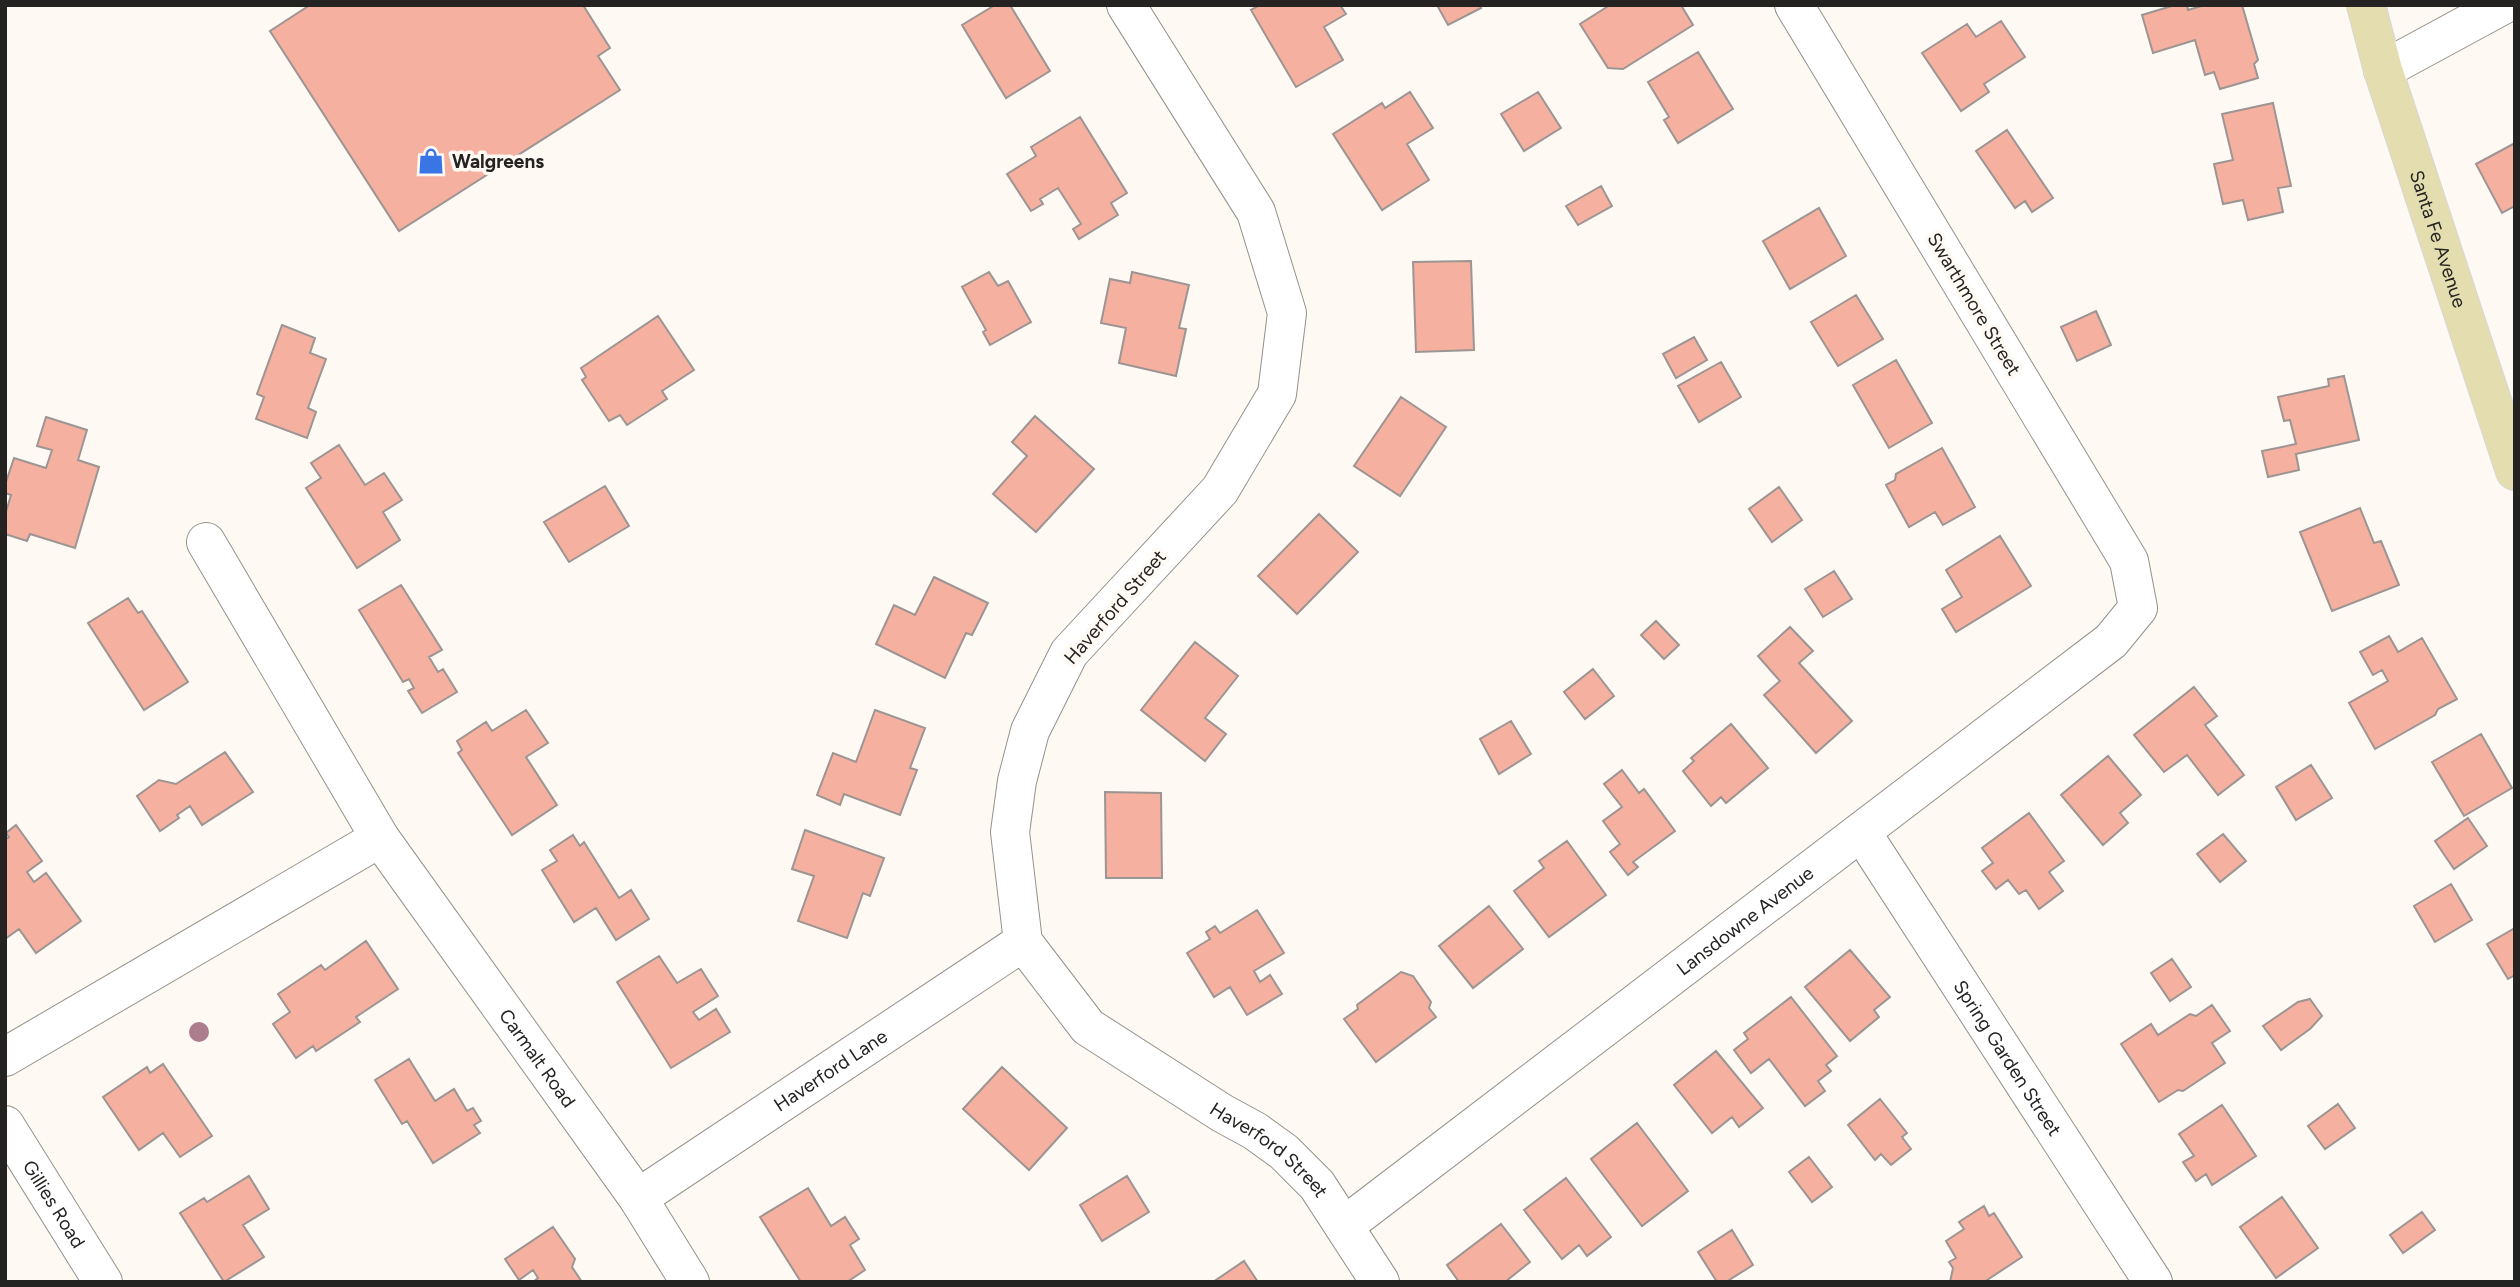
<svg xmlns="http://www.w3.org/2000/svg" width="2520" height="1287" viewBox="0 0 2520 1287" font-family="Figtree,sans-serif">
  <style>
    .building { fill: #f6b09f; stroke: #9c9593; stroke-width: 2 }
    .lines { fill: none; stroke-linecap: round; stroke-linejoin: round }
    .minor-casing { stroke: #96918c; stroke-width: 40 }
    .major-casing { stroke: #d8d7d7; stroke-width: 40 }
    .minor { stroke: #fff; stroke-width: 38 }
    .major { stroke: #e4ddb0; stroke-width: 38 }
    .tree { fill: #ac7e8d }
    .labels { text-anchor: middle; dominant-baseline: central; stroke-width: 7; stroke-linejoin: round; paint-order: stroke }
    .poi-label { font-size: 19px; font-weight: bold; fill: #252321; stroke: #fff9f4; text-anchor: start }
    .street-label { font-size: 19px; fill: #252321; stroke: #fff9f4 }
  </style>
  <rect width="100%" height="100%" fill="#fff9f4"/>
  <path class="building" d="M310,5H583L610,48L598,56L620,90L399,231L270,31Z
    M995,5H1010L1050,71L1006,98L962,25Z
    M1260,5H1340L1346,14L1324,27L1343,60L1296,87L1251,10Z
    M1437,5H1479L1481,8L1448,25Z
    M1610,5H1681L1693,25L1623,69L1608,68L1580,24Z
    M2175,5H2187L2188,10L2205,5H2242L2258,60L2254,64L2258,78L2220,89L2214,72L2205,75L2195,40L2153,53L2142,15Z
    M2001,21L2025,57L1984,84L1989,92L1961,111L1922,53L1967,24L1976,37Z
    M1698,52L1733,109L1678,143L1664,120L1669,117L1648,82Z
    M1410,92L1433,128L1407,144L1429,180L1382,210L1333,134L1382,103L1385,108Z
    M1538,92L1561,128L1524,151L1501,114Z
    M2273,103L2291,186L2278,188L2283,212L2248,220L2243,200L2223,204L2214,164L2233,160L2222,114Z
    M1080,117L1127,193L1111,203L1118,215L1079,239L1073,229L1081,224L1058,188L1040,199L1043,204L1031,211L1007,174L1036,156L1031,147Z
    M2007,130L2053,198L2032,212L2025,201L2015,208L1976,151Z
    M2515,143V206L2502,213L2476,164Z
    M1601,186L1612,206L1578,225L1566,206Z
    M1819,208L1846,256L1790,289L1763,241Z
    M1471,261L1474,350L1416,352L1413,262Z
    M989,272L998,286L1008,281L1031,322L990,345L983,332L986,330L962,287Z
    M1132,272L1189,285L1179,328L1186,329L1176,376L1119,363L1126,328L1101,323L1110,279L1130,283Z
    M1856,295L1883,339L1838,366L1811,322Z
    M2096,311L2111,345L2077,361L2061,327Z
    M658,316L694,370L662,391L667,399L627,425L620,415L609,421L582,380L586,377L581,368Z
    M282,325L315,338L310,353L326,359L308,408L316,412L307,438L256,419L264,397L257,394Z
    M1694,337L1707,360L1676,378L1663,354Z
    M1896,360L1932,423L1889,448L1853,385Z
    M1721,362L1741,397L1699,422L1678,386Z
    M2344,376L2359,440L2296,454L2299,470L2268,477L2262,451L2296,444L2290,420L2284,421L2278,397L2329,386L2328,379Z
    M1401,397L1446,427L1400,496L1354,466Z
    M1035,416L1094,469L1036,532L993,494L1027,456L1012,442Z
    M46,417L87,430L78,460L99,467L75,548L30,534L27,541L5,534V515L11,495L5,493V485L14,458L46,468L52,450L37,446Z
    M339,445L365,485L384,473L402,500L383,512L400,540L357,568L306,488L321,478L311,463Z
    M1942,448L1975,507L1943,525L1935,512L1909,527L1886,485L1895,480L1896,474Z
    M605,486L629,526L569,562L544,522Z
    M1779,487L1802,520L1772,542L1749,509Z
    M2360,508L2374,543L2381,541L2399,585L2332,611L2300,532Z
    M1319,514L1358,552L1297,614L1258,576Z
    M2000,536L2031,586L1956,632L1942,609L1962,597L1946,570Z
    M1834,571L1852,599L1823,617L1805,589Z
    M934,577L988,603L972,635L966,633L945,678L876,644L894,605L915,615Z
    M401,585L442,650L429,657L438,672L443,669L457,692L422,713L408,691L414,688L409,679L403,682L359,610Z
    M128,598L138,613L142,611L188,682L144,710L88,623Z
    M1656,621L1679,645L1664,659L1641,635Z
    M1790,627L1813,651L1799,663L1852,721L1816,753L1764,695L1780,681L1758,656Z
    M2389,636L2398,652L2422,638L2457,699L2438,709L2435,715L2375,749L2349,703L2388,681L2382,670L2373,675L2360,652Z
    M1195,642L1238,676L1205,718L1226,734L1205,761L1141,710Z
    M1593,669L1614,696L1585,719L1564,692Z
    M2194,687L2217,716L2205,725L2244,775L2218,795L2187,755L2164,772L2134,735Z
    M526,710L548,743L526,757L557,805L512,835L458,753L462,750L457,741L486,722L492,731Z
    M875,710L925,728L910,768L917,770L900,815L844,794L840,805L817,795L833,753L856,762Z
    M1511,721L1531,754L1499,774L1480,739Z
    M1731,724L1768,768L1726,803L1721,797L1711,806L1683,771L1694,761L1691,758Z
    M2481,734L2512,788L2464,816L2432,762Z
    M225,752L253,792L202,825L190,806L177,815L179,818L160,831L137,796L159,780L176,784Z
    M2108,756L2141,795L2120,813L2128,823L2103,845L2061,795Z
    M2311,765L2332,798L2296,820L2276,787Z
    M1622,770L1639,793L1644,789L1675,831L1633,862L1638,867L1628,875L1610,852L1620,844L1603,821L1622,807L1604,784Z
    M1105,792L1161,793L1162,878H1106Z
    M2029,813L2064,861L2049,872L2063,891L2039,909L2026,890L2019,894L2008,880L1996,889L1982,871L1993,863L1982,848Z
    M2468,818L2487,846L2454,869L2435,841Z
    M16,825L42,861L27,872L34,882L46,873L81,921L36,953L19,929L5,939V840L9,837L6,833Z
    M805,830L884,858L870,896L863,893L847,938L798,921L814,876L792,869Z
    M2223,834L2246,861L2220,882L2197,854Z
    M573,835L580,846L584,842L619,898L631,890L649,919L616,940L596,908L574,922L542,870L557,861L550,850Z
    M1567,841L1606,895L1549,937L1514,891L1544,868L1539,861Z
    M2451,884L2472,920L2435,942L2414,906Z
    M1489,906L1523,949L1473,988L1439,946Z
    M1257,910L1284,953L1254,971L1260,982L1270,975L1282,994L1247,1015L1230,987L1214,997L1187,953L1210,939L1206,932L1215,926L1220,933Z
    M2515,928V975L2508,979L2487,944Z
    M366,941L398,989L356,1017L360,1022L316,1051L313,1046L296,1058L273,1024L290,1012L278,994L321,965L325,970Z
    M1850,950L1890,997L1874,1010L1879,1017L1850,1041L1805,987Z
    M659,956L677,983L701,969L718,996L693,1012L699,1020L716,1009L730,1032L671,1068L617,982Z
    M2172,959L2191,987L2170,1001L2151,973Z
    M1401,972L1413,976L1431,1002L1429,1008L1436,1017L1376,1062L1344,1019L1358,1009L1357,1005Z
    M1791,997L1837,1056L1826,1065L1831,1071L1818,1081L1825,1091L1805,1106L1769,1059L1751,1073L1734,1050L1748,1039L1744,1033Z
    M2310,999L2322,1016L2310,1029L2281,1050L2263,1026L2298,1002Z
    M2212,1005L2230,1031L2212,1043L2225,1063L2183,1091L2178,1090L2159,1102L2121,1044L2151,1024L2158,1035L2190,1014L2196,1016Z
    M1716,1051L1763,1108L1739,1127L1732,1117L1712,1133L1674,1085Z
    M409,1059L435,1101L454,1089L467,1111L473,1108L481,1121L474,1125L480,1133L433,1163L407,1121L402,1124L375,1080Z
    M163,1064L212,1136L180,1157L163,1133L139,1150L103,1097L147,1067L150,1073Z
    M1002,1067L1067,1128L1029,1170L963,1109Z
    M1880,1099L1907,1133L1902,1137L1911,1149L1891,1165L1881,1154L1875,1160L1848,1125Z
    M2338,1104L2355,1128L2325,1149L2308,1126Z
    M2222,1105L2256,1156L2212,1185L2206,1174L2196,1181L2183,1162L2194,1156L2179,1134Z
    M1637,1123L1688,1191L1642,1226L1591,1159Z
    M1809,1157L1832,1187L1812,1202L1789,1172Z
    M249,1176L269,1209L243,1225L264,1257L224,1282L180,1213L204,1198L207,1202Z
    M1127,1176L1149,1212L1102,1241L1080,1205Z
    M1566,1178L1611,1237L1587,1256L1579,1245L1562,1259L1524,1210Z
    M808,1188L831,1226L845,1217L859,1239L850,1245L865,1270L847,1282H801L760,1217Z
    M2282,1197L2318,1248L2276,1278L2240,1227Z
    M1984,1206L1989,1216L1994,1213L2022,1257L1984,1282H1950L1953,1268L1949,1262L1956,1258L1946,1241L1964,1229L1959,1222Z
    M2422,1212L2435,1230L2403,1253L2390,1235Z
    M1501,1224L1530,1262L1505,1282H1459L1447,1265Z
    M553,1227L575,1259L572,1267L582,1282H533L538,1278L533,1270L519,1280L505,1259Z
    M1732,1230L1753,1265L1726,1282H1717L1698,1252Z
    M1244,1261L1258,1282H1213Z"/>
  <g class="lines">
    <g class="minor-casing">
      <g id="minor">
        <path id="s1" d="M1126,5L1256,212L1287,313L1277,394L1220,490L1069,653L1030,731L1017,781L1010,832L1023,942L1088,1027L1222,1113L1255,1131L1284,1152L1317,1185L1380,1282"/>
        <path d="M2383,70L2503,5"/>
        <path id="s2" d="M206,542L380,838L638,1198L690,1282"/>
        <path id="s3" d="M1862,833L2153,1282"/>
        <path d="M5,1057L380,838"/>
        <path id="s4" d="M5,1125L103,1282"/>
        <path id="s5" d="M638,1198L1023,942"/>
        <path id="s6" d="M1344,1226L2111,641L2138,608L2129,561L1794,5"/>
      </g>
    </g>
    <g class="major-casing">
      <g id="major">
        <path id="s7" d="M2366,5L2383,70L2515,471"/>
      </g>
    </g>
    <use href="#minor" class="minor"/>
    <use href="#major" class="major"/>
  </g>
  <circle class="tree" cx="199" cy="1032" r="10"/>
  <defs>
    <g id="shop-bare" transform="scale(2.1)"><path d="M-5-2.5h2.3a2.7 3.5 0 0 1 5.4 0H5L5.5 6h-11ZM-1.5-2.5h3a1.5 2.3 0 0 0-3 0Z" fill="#3975e4" stroke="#fff9f4" stroke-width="2.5" paint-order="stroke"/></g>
  </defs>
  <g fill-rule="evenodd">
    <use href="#shop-bare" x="431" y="161"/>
  </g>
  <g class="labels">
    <g class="poi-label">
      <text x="452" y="161">Walgreens</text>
    </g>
    <g class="street-label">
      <text stroke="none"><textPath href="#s7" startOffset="245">Santa Fe Avenue</textPath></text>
      <text transform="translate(1974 304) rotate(59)">Swarthmore Street</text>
      <text transform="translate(1115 607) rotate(-49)">Haverford Street</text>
      <text stroke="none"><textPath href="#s6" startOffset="504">Lansdowne Avenue</textPath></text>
      <text stroke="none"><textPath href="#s2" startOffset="614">Carmalt Road</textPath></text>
      <text stroke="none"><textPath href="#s3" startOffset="268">Spring Garden Street</textPath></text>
      <text stroke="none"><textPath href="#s5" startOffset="231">Haverford Lane</textPath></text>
      <text stroke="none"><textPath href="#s1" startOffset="1393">Haverford Street</textPath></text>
      <text stroke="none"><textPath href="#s4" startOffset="93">Gillies Road</textPath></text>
    </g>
  </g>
  <rect width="2520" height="1287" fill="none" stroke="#252321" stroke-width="14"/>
</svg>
